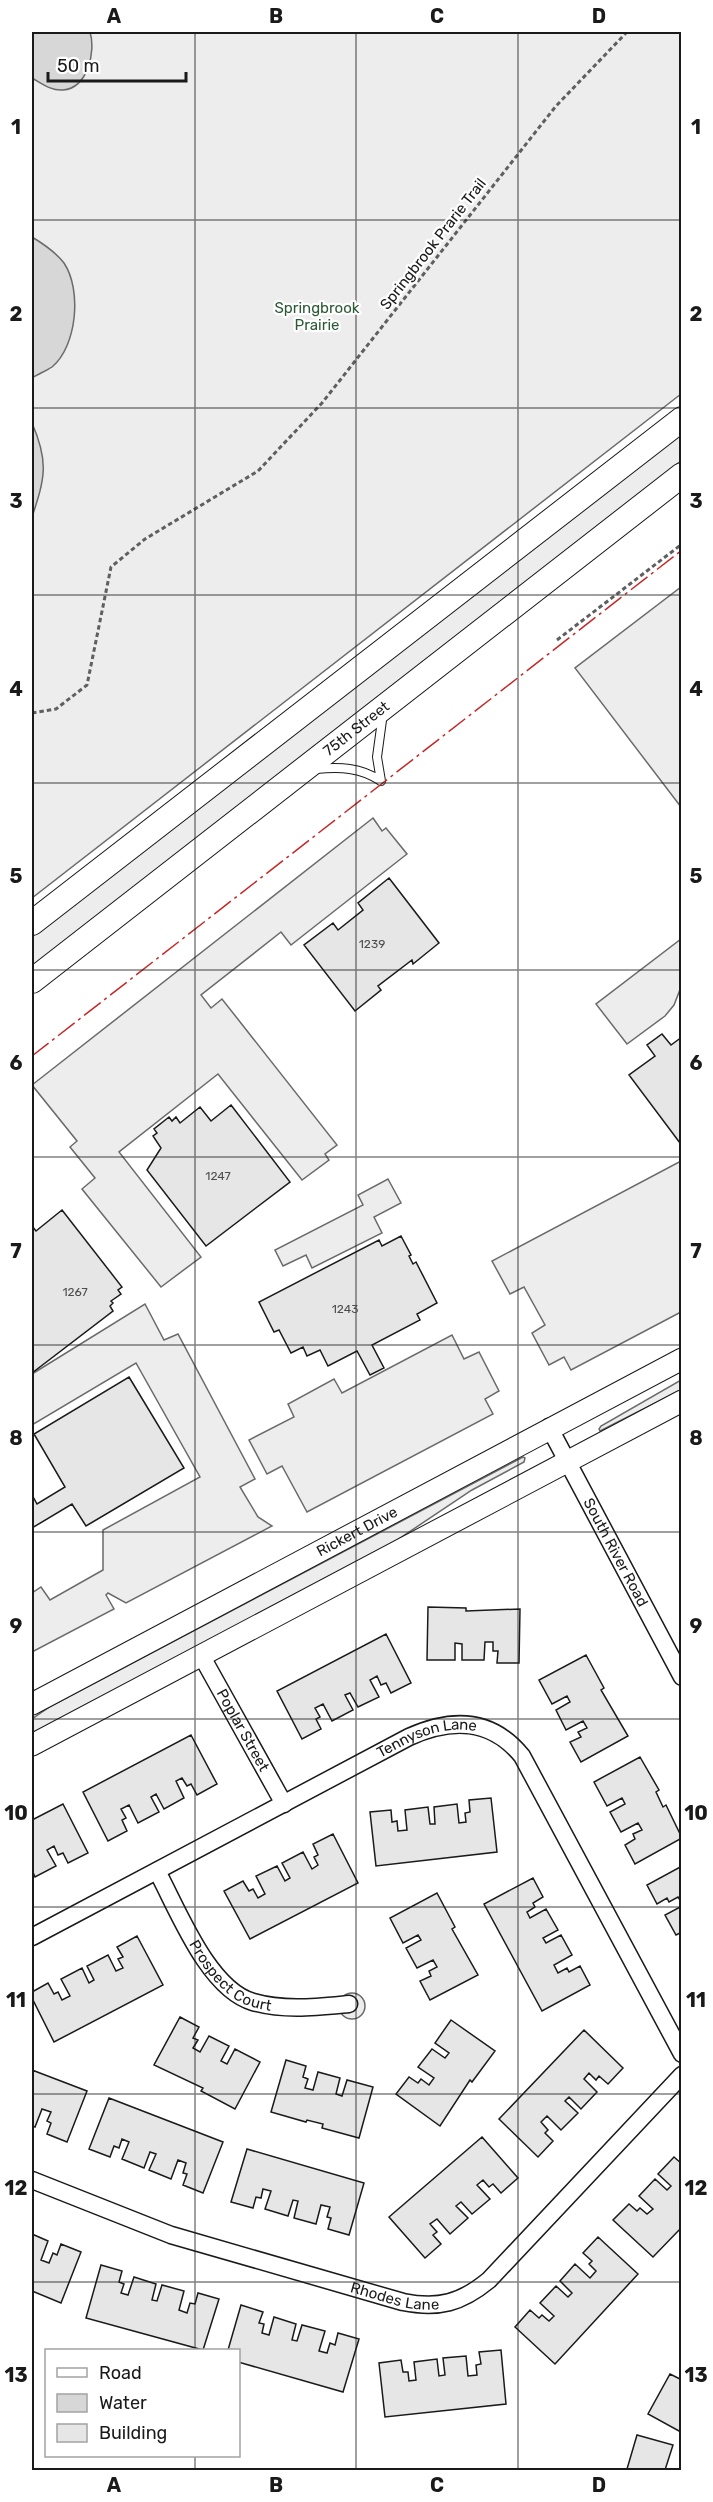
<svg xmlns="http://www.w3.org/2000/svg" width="713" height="2502" viewBox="0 0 713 2502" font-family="Rubik,sans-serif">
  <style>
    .built { fill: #ededed; stroke: #6a6a6a; stroke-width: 1.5 }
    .water { fill: #d7d7d7; stroke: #6a6a6a; stroke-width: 1.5 }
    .building { fill: #e6e6e6; stroke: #1a1a1a; stroke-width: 1.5 }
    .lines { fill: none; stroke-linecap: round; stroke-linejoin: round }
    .service-casing { stroke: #1a1a1a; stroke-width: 10 }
    .minor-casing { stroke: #1a1a1a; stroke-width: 19 }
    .tertiary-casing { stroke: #1a1a1a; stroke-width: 23 }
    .secondary-casing { stroke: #1a1a1a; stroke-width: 26 }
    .path { stroke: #5f5f5f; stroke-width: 3; stroke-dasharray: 4.5 3; stroke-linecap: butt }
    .service { stroke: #fff; stroke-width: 8 }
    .minor { stroke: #fff; stroke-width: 16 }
    .tertiary { stroke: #fff; stroke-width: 21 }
    .secondary { stroke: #fff; stroke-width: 24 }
    .power { stroke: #c62828; stroke-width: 1.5; stroke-dasharray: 21 4.5 3 4.5; stroke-linecap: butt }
    .grid { fill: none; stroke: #1a1a1a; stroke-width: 1.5; stroke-opacity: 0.55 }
    .labels { text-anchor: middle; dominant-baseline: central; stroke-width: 4.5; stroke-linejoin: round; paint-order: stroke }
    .number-label { font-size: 12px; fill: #4d4d4d }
    .street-label { font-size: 15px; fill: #1a1a1a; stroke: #fff }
    .park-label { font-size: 15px; fill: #2b5a34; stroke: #fff }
    .neatline { fill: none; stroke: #1a1a1a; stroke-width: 2 }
    .grid-label { font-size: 20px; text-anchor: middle; font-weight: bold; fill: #1a1a1a }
  </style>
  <rect width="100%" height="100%" fill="#fff"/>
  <path class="built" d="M32,32H681V394L32,898Z
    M681,432V461L32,969V937Z
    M681,587V807L575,668Z
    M373,818L382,831L386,828L407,854L291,945L281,932L201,995L211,1008L222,999L337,1145L325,1154L329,1160L302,1180L218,1074L119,1152L201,1257L161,1287L82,1189L95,1178L70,1147L77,1141L32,1085Z
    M681,939V987L674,1005L665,1016L627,1044L596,1004Z
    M681,1161V1312L571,1370L564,1357L549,1365L532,1333L545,1325L524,1287L510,1294L492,1261Z
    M388,1179L401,1203L374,1217L382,1233L312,1268L306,1255L283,1266L275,1250L363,1205L358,1195Z
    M145,1304L164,1340L178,1334L255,1479L240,1487L258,1517L272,1526L126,1603L108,1593L106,1595L114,1609L32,1652V1593L41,1587L50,1600L103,1570V1530L200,1477L136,1363L32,1425V1374Z
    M452,1335L464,1359L479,1352L499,1391L485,1399L493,1414L307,1512L282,1466L267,1474L249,1440L294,1417L288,1404L334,1379L342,1393Z
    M681,1380V1390L600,1431L599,1429L601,1426Z
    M523,1457L525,1458L524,1462L472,1490L388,1546L32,1734V1719L51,1706Z
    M339 2006a13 13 0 1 1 26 0a13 13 0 1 1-26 0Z"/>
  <path class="water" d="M32,32H90C96,51 88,88 63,90C51,91 41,83 32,78Z
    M32,237C42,243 57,254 64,263C82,290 77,346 52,367C46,371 38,374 32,378Z
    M32,423C49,462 45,478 32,517Z"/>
  <path class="building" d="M389,878L439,943L413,964L412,960L378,986L381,990L355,1011L304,945L333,923L338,930L363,910L358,903Z
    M662,1034L671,1045L682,1037L680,1143L629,1075L655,1056L647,1045Z
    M231,1105L290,1182L206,1246L147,1170L161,1148L153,1136L157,1133L154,1129L169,1117L172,1121L176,1117L180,1123L200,1107L211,1121Z
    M62,1210L122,1287L118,1290L121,1294L111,1301L113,1303L110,1306L113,1311L32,1373V1226L36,1231Z
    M401,1236L411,1255L409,1256L413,1264L416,1262L437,1303L417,1314L420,1320L372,1345L384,1368L370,1375L357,1351L328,1366L320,1350L307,1356L303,1347L291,1353L279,1330L274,1332L259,1302L379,1240L382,1246Z
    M129,1377L184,1468L86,1526L72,1504L32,1528V1495L37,1504L65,1487L34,1434Z
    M428,1607L466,1608V1611L520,1609L519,1663H497L498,1651H493V1642H485L484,1660H462V1644L455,1643V1660H427Z
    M386,1634L411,1683L391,1693L386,1683L381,1685L377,1676L370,1680L379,1697L358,1707L350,1693L345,1695L353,1710L332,1721L323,1704L315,1708L320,1717L316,1719L321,1729L302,1739L277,1691Z
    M586,1655L604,1688L601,1690L628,1736L581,1762L570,1742L581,1737L578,1732L587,1728L583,1721L566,1730L556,1710L570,1702L567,1696L552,1704L539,1680Z
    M191,1735L217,1784L197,1795L191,1784L187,1786L182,1778L176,1781L184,1798L164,1809L156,1794L151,1797L159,1812L138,1823L129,1805L121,1809L126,1818L122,1820L127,1831L108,1841L83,1792Z
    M640,1757L659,1790L656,1792L663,1807L666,1805L682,1838L635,1864L625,1845L635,1839L633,1834L642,1830L638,1823L621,1832L610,1812L625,1804L622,1798L607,1806L594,1782Z
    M491,1798L497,1852L376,1866L370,1812L391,1810L392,1822L397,1821L398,1831L407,1830L405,1810L428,1807L430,1824H435L434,1807L457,1804L459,1823L466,1822L465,1813L470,1812L469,1800Z
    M63,1804L88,1853L68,1863L63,1853L58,1855L54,1846L47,1850L56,1866L35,1877L32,1870V1820Z
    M333,1834L358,1883L250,1939L224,1891L243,1881L249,1891L253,1889L258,1898L265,1894L256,1876L277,1866L285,1881L290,1878L282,1863L303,1852L312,1869L318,1865L314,1857L318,1855L313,1844Z
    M682,1866V1903L678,1897L669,1902L667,1898L657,1904L647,1885Z
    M533,1878L543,1897L533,1903L535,1907L527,1912L530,1918L546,1909L558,1930L543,1938L546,1943L561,1935L572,1955L554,1965L558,1973L567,1968L569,1972L580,1966L590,1985L542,2011L484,1904Z
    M437,1893L455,1927L452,1929L478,1975L430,2000L420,1981L431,1976L429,1971L437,1967L433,1960L417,1968L406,1948L421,1940L418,1935L403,1943L390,1918Z
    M682,1906V1932L676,1935L665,1915Z
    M137,1936L163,1985L54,2042L32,1998V1992L48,1983L54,1994L58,1992L62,2000L70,1996L61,1979L82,1968L89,1983L94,1980L87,1966L108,1955L116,1971L123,1968L118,1959L123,1957L117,1947Z
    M180,2017L199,2027L193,2038L198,2040L193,2048L200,2052L209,2036L229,2046L221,2061L227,2064L235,2049L260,2062L235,2109L201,2091L203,2088L154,2065Z
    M451,2020L495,2051L472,2082L470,2080L440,2126L396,2094L409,2077L418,2083L421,2079L429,2085L434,2078L418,2067L432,2049L445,2058L449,2053L435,2043Z
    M584,2030L623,2068L608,2084L599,2076L596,2080L589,2073L584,2079L597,2092L581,2109L569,2097L565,2101L578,2113L561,2130L547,2116L541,2122L548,2130L545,2133L553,2141L538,2157L499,2119Z
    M286,2060L306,2066L303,2077L308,2079L305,2088L313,2090L318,2072L340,2078L336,2094L342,2096L347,2080L373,2087L359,2138L322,2128L323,2124L307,2120L306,2122L271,2112Z
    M32,2070L87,2091L67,2142L47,2134L51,2123L47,2121L51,2112L42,2109L35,2127L32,2126Z
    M109,2098L223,2142L203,2193L183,2185L187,2174L183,2173L186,2163L178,2160L171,2179L149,2170L156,2154L150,2152L144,2168L122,2159L129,2142L122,2139L119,2148L114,2146L110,2157L89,2149Z
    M482,2137L518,2178L501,2193L493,2184L489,2187L483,2180L477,2185L490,2199L472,2214L461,2202L456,2206L468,2218L450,2234L437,2219L430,2224L437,2232L433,2235L441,2244L425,2258L389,2217Z
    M247,2149L364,2183L349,2235L328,2229L331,2218L327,2217L330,2207L321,2205L316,2224L294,2218L298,2201L293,2200L288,2216L265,2209L271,2191L263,2189L261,2198L256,2197L253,2208L231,2202Z
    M674,2157L682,2164V2227L653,2257L613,2220L629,2204L637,2211L640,2208L647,2214L653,2209L639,2196L655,2179L667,2190L671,2186L658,2174Z
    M32,2234L48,2241L41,2260L49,2263L53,2253L57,2255L61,2244L81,2252L61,2303L32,2291Z
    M598,2237L638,2274L555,2364L515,2327L530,2310L539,2318L542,2315L549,2321L554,2316L540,2303L556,2286L568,2297L572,2293L560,2281L575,2264L590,2278L596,2271L589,2264L592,2261L583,2253Z
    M101,2265L122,2271L119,2282L124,2284L121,2293L128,2295L134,2277L156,2284L152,2300L157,2301L162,2285L184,2291L179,2310L187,2313L190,2303L195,2304L198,2293L219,2299L203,2350L86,2318Z
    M241,2305L263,2312L259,2323L264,2324L262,2333L269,2335L274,2317L296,2324L292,2340L297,2341L302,2325L325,2331L319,2351L327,2353L330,2343L335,2345L338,2333L359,2339L343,2392L238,2362V2350H228Z
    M501,2350L506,2404L385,2417L379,2363L401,2360L403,2372H408L409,2381L416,2380L414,2362L437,2359L439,2376L445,2375L443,2358L466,2356L468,2376L477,2375L476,2365L481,2364L479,2352Z
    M670,2374L682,2380V2427L679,2431L648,2414Z
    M637,2435L673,2445L665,2470L627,2469Z"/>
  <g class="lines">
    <g class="service-casing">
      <path id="service" d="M316,769C340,767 360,767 381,781
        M381,781L377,757L383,713"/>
    </g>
    <g class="minor-casing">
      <g id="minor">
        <path id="s1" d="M549,1427L682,1677"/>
        <path id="s2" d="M201,1655L284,1804"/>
        <path id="s3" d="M157,1871C178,1910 208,1989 253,2002C284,2011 317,2007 349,2004"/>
        <path id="s4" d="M32,1937L409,1737C451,1718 491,1718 522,1756L682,2054"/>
        <path id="s5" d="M32,2180L171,2235L403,2302C439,2309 461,2303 489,2280L682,2075"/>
      </g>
    </g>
    <g class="tertiary-casing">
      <g id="tertiary">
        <path id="s6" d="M32,1704L682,1359"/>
        <path d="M32,1745L682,1401"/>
      </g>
    </g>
    <g class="secondary-casing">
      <g id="secondary">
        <path d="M32,923L682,419"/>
        <path id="s7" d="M32,981L682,475"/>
      </g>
    </g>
    <path class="path" d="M557,640L682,544
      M32,713L56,709L87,685L111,567L145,539L258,471L322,403L556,106L627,32"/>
    <use href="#service" class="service"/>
    <use href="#minor" class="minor"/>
    <use href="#tertiary" class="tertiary"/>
    <use href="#secondary" class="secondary"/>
    <path class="power" d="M32,1056L682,550"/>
  </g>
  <path class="grid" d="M195,32V2350M356,32V2470M518,32V2470M32,220H682M32,408H682M32,595H682M32,783H682M32,970H682M32,1157H682M32,1345H682M32,1532H682M32,1719H682M32,1907H682M32,2094H682M32,2282H682M195,2456V2470"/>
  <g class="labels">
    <g class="number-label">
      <text x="372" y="944">1239</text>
      <text x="218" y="1176">1247</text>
      <text x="75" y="1292">1267</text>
      <text x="345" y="1309">1243</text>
    </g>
    <g class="street-label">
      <text transform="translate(433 244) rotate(-52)">Springbrook Prarie Trail</text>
      <text stroke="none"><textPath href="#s7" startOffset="411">75th Street</textPath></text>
      <text stroke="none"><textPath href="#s6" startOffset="368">Rickert Drive</textPath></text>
      <text stroke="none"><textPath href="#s1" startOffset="142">South River Road</textPath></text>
      <text stroke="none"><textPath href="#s2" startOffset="86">Poplar Street</textPath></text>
      <text stroke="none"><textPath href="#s4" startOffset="444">Tennyson Lane</textPath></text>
      <text stroke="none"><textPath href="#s3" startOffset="132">Prospect Court</textPath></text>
      <text stroke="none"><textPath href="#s5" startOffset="382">Rhodes Lane</textPath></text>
    </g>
    <g class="park-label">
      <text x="317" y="308">Springbrook<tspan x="317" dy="17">Prairie</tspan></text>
    </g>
  </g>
  <rect width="713" height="2502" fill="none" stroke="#ffffff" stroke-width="66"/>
  <rect x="45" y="2349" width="195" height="108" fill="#ffffff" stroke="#a3a3a3" stroke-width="1.5"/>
  <rect x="57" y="2368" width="30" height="9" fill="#ffffff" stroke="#a3a3a3" stroke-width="1.5"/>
  <text x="99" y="2379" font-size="18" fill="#1a1a1a">Road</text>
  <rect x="57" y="2394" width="30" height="18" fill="#d7d7d7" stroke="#a3a3a3" stroke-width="1.5"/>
  <text x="99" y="2409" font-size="18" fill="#1a1a1a">Water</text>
  <rect x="57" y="2424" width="30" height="18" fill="#e6e6e6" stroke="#a3a3a3" stroke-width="1.5"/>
  <text x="99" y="2439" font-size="18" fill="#1a1a1a">Building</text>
  <path d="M48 72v9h138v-9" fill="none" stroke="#1a1a1a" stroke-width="3"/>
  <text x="57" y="72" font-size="18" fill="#1a1a1a" stroke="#ffffff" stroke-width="4.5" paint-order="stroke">50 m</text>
  <rect x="33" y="33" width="647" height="2436" class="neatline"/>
  <g class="grid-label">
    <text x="114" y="23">A</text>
    <text x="276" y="23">B</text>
    <text x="437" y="23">C</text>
    <text x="599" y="23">D</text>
    <text x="16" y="134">1</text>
    <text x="696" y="134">1</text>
    <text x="16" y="321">2</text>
    <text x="696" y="321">2</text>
    <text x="16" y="508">3</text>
    <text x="696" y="508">3</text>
    <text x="16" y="696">4</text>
    <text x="696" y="696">4</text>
    <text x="16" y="883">5</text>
    <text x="696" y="883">5</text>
    <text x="16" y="1070">6</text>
    <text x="696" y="1070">6</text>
    <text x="16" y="1258">7</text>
    <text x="696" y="1258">7</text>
    <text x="16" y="1445">8</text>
    <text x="696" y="1445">8</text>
    <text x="16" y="1633">9</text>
    <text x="696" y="1633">9</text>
    <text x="16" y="1820">10</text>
    <text x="696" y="1820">10</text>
    <text x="16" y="2007">11</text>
    <text x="696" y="2007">11</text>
    <text x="16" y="2195">12</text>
    <text x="696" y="2195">12</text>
    <text x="16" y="2382">13</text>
    <text x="696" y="2382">13</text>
    <text x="114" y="2492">A</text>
    <text x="276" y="2492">B</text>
    <text x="437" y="2492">C</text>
    <text x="599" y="2492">D</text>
  </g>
</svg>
